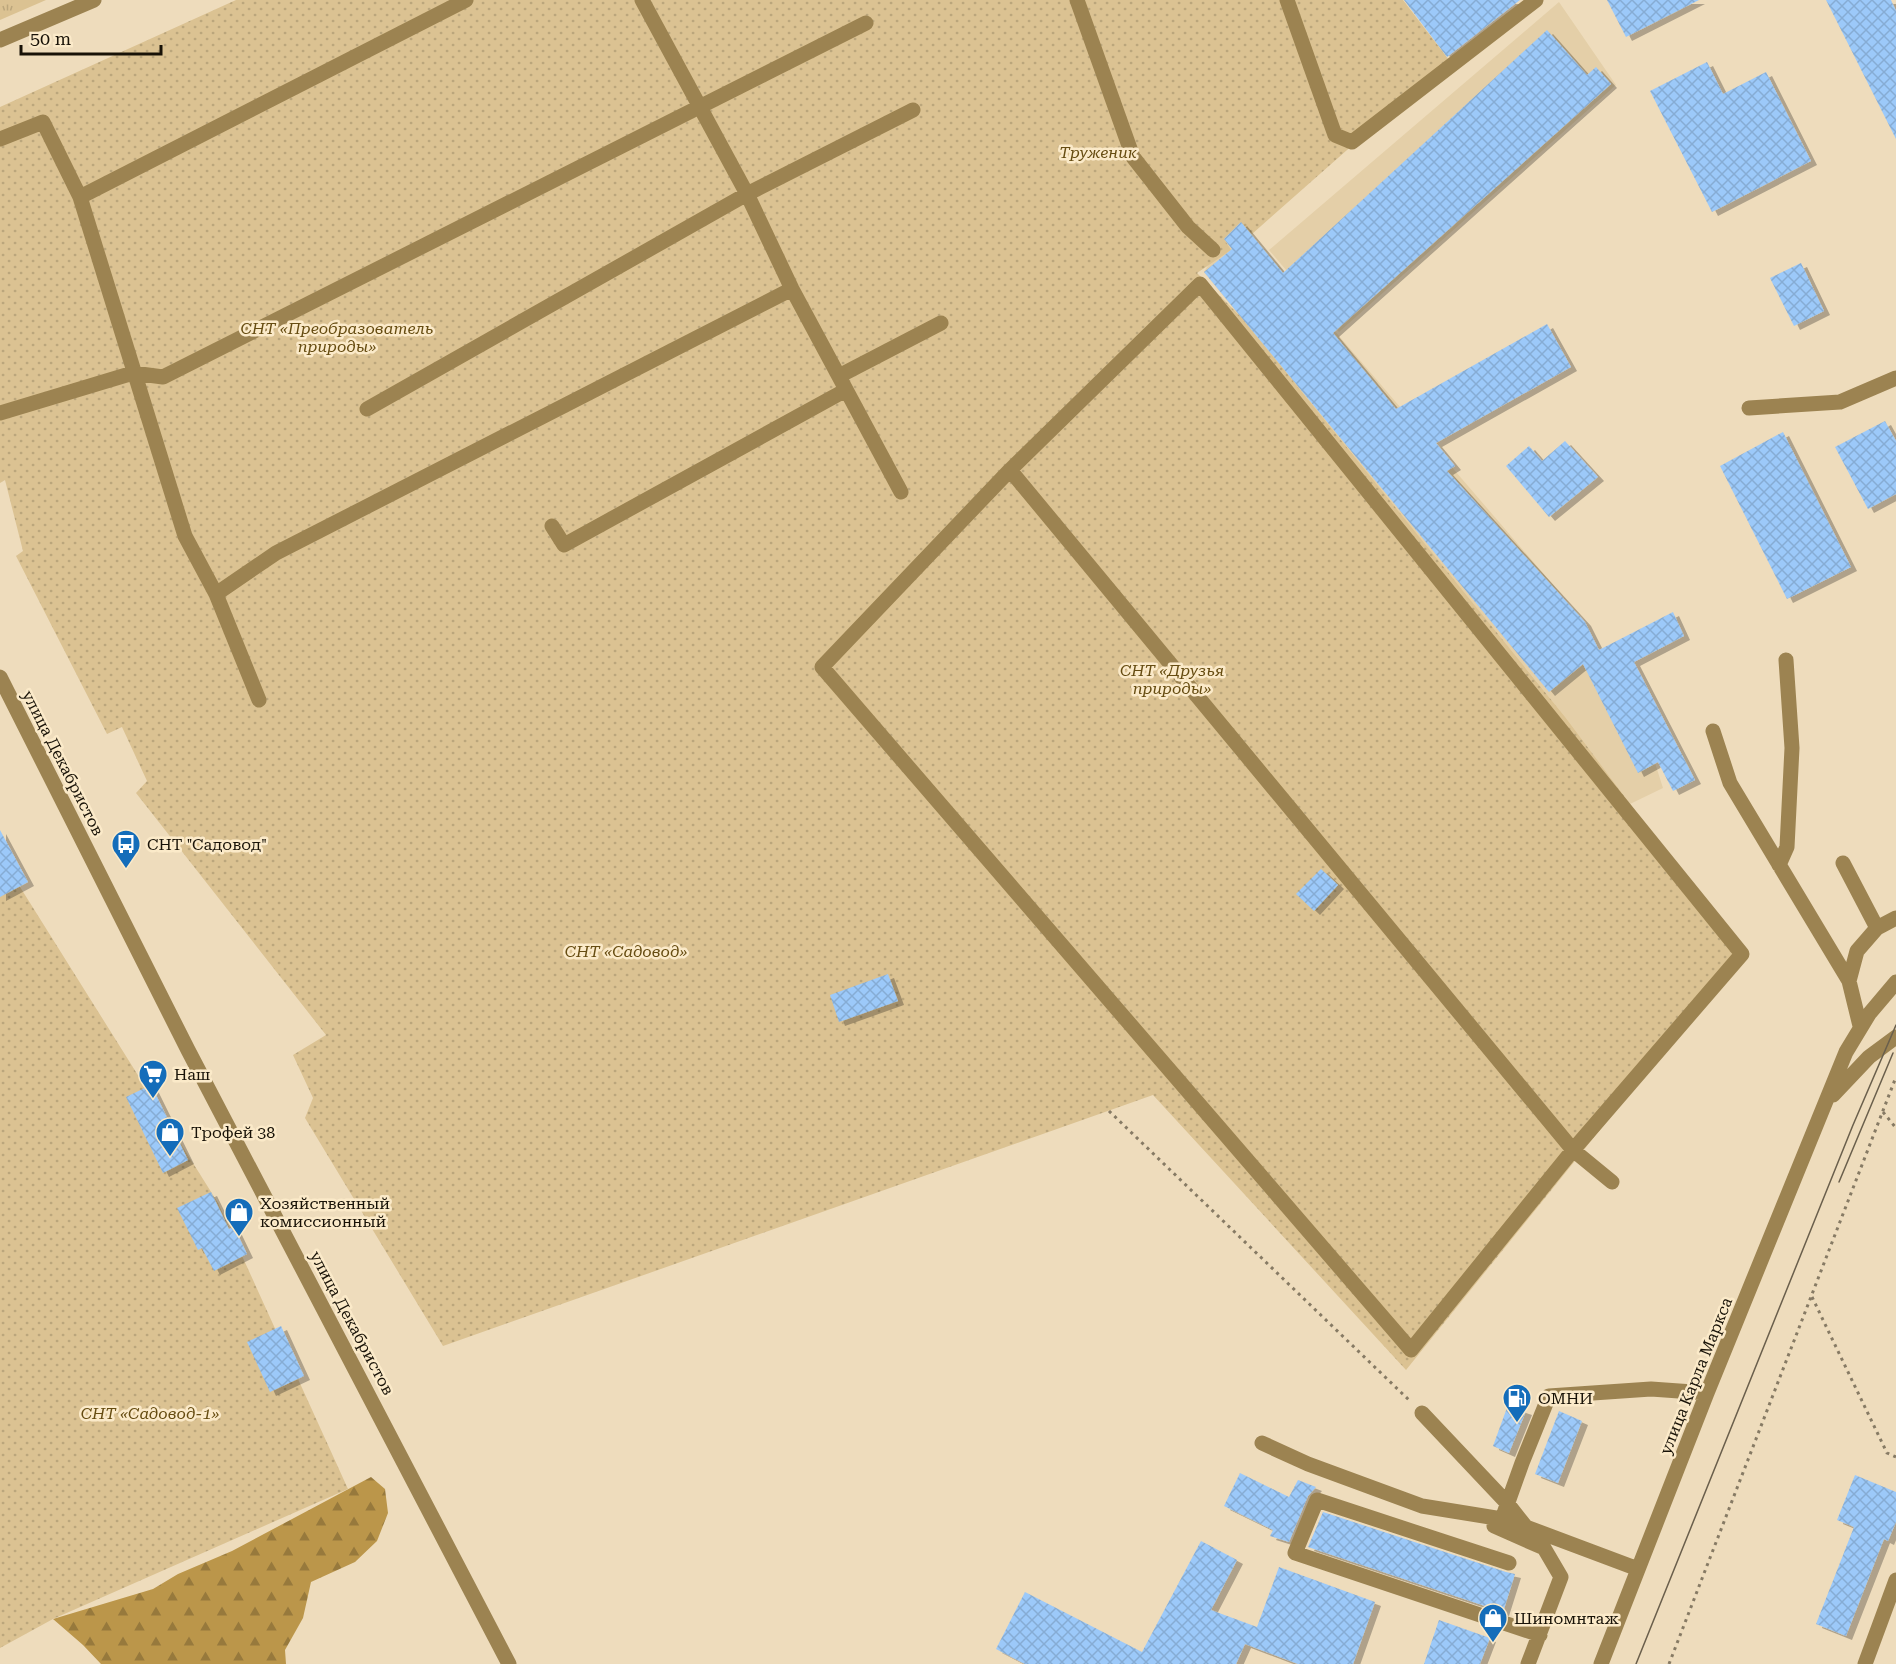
<svg xmlns="http://www.w3.org/2000/svg" width="1896" height="1664" viewBox="0 0 1896 1664" font-family="'Roboto Serif',serif">
  <style>
    .built { fill: #e4cfa8 }
    .grass { fill: url(#grass-tufts) }
    .forest { fill: url(#forest-firs) }
    .park { fill: url(#park-dots) }
    .building { fill: url(#building-cross-hatch); filter: url(#shadow) }
    .lines { fill: none; stroke-linecap: round; stroke-linejoin: round }
    .path { stroke: #867a64; stroke-width: 3; stroke-dasharray: 3 4.5; stroke-linecap: butt }
    .minor { stroke: #9c8351; stroke-width: 15 }
    .tram { stroke: #6a5f4c; stroke-width: 1.5 }
    .labels { text-anchor: middle; dominant-baseline: central; stroke-width: 5; stroke-linejoin: round; paint-order: stroke }
    .park-label { font-size: 16px; font-style: italic; fill: #664c11; stroke: #fbeac9 }
    .street-label { font-size: 16px; fill: #181207; stroke: #fbeac9 }
    .poi-label { font-size: 16px; fill: #181207; stroke: #fbeac9; text-anchor: start }
  </style>
  <defs>
    <pattern id="grass-tufts" width="24" height="20" patternUnits="userSpaceOnUse" patternTransform="scale(1.5)"><rect width="24" height="20" fill="#dbc292"/><path d="M3 7l-1-3M5 7V3M7 7l1-3M15 17l-1-3M17 17v-4M19 17l1-3" fill="none" stroke="#bba67c"/></pattern>
    <pattern id="forest-firs" width="22" height="20" patternUnits="userSpaceOnUse" patternTransform="scale(1.5)"><rect width="22" height="20" fill="#bb964a"/><path d="M5 1l3.5 6h-7zM16 11l3.5 6h-7z" fill="#97793c"/></pattern>
    <pattern id="park-dots" width="8" height="8" patternUnits="userSpaceOnUse" patternTransform="scale(1.5)"><rect width="8" height="8" fill="#dbc292"/><path d="M2 2h.1M6 6h.1" fill="none" stroke="#bba67c" stroke-width="1.8" stroke-linecap="round"/></pattern>
    <pattern id="building-cross-hatch" width="8" height="8" patternUnits="userSpaceOnUse" patternTransform="scale(1.5)"><rect width="8" height="8" fill="#9cc9f9"/><path d="M0 0l8 8M0 8l8-8" fill="none" stroke="#86acd4"/></pattern>
    <filter id="shadow"><feDropShadow dx="6" dy="4" stdDeviation="0" flood-color="#0004"/></filter>
  </defs>
  <rect width="100%" height="100%" fill="#eedcbc"/>
  <path class="built" d="M1559,2L1616,85L1339,332L1269,250Z
    M1241,222L1585,622L1655,763L1663,788L1630,804L1566,718L1204,272L1224,239Z"/>
  <path class="grass" d="M0,0H46L0,20Z"/>
  <path class="forest" d="M371,1477L385,1489L388,1513L377,1541L355,1562L311,1582L303,1618L285,1650L286,1664H101L83,1645L53,1619L153,1589L178,1574L232,1551Z"/>
  <path class="park" d="M236,0H1403L1449,60L1252,234L1240,223L1224,239L1231,250L1197,273L1242,318L1566,718L1742,954L1406,1370L1153,1095L443,1346L305,1118L313,1098L293,1055L326,1035L136,793L147,781L122,727L107,734L16,556L23,551L5,480L0,483V107Z
    M0,855L218,1203L348,1489L53,1619L0,1648Z"/>
  <path class="building" d="M1404,0H1520L1447,57Z
    M1607,0H1699L1626,37Z
    M1826,0H1891L1896,11V139Z
    M1547,30L1587,75L1596,67L1611,84L1333,333L1396,409L1547,324L1571,367L1436,443L1455,466L1447,471L1585,622L1599,650L1673,612L1684,636L1634,662L1695,780L1673,791L1658,762L1638,773L1583,664L1549,692L1204,272L1232,249L1224,239L1241,222L1283,273Z
    M1707,62L1723,94L1766,72L1811,161L1712,212L1650,91Z
    M1801,263L1824,311L1794,326L1770,278Z
    M1885,421L1896,441V494L1868,509L1835,447Z
    M1783,432L1851,567L1787,599L1720,466Z
    M1565,441L1598,477L1549,517L1506,466L1529,446L1542,461Z
    M0,830L28,882L0,897Z
    M1321,869L1338,885L1314,911L1296,894Z
    M888,974L898,1001L839,1022L830,995Z
    M151,1085L188,1160L163,1173L126,1097Z
    M211,1192L229,1229L234,1227L247,1254L214,1271L202,1248L198,1250L177,1208Z
    M281,1326L304,1376L270,1392L247,1342Z
    M1508,1405L1526,1411L1509,1453L1493,1446Z
    M1559,1411L1582,1421L1558,1483L1535,1474Z
    M1240,1473L1289,1497L1298,1480L1316,1487L1308,1496L1289,1542L1270,1536L1273,1530L1224,1506Z
    M1855,1475L1896,1492V1522L1888,1541L1884,1539L1846,1636L1816,1624L1854,1527L1837,1520Z
    M1323,1512L1506,1572L1515,1574L1503,1612L1308,1547Z
    M1201,1541L1237,1560L1211,1610L1257,1627L1279,1567L1375,1602L1353,1664H1298L1245,1644L1236,1664H1025L996,1649L1025,1592L1142,1652Z
    M1439,1620L1490,1638L1480,1664H1424Z"/>
  <g class="lines">
    <path class="path" d="M1109,1111L1410,1401
      M1883,1112L1896,1128
      M1812,1297L1887,1453L1896,1457
      M1669,1664L1896,1077"/>
    <path class="minor" d="M642,0L747,194L792,289L901,492
      M1077,0L1133,157L1188,227L1213,250
      M1287,0L1335,135L1352,142L1536,0
      M0,40L94,0
      M0,139L43,122L80,197L185,536L216,594L259,700
      M80,197L466,0
      M1200,284L1742,954L1573,1150L1411,1350L822,667L1010,470Z
      M839,376L941,323
      M1749,408L1840,402L1896,378
      M367,409L747,194L913,110
      M0,413L133,373L163,377L866,23
      M1010,470L1573,1150L1612,1182
      M552,526L564,545L846,390
      M216,594L276,553L792,289
      M0,677L188,1050L509,1664
      M1713,731L1730,783L1849,981L1860,1026
      M1843,863L1877,928
      M1779,865L1787,847L1792,748L1786,660
      M1849,981L1857,951L1877,928L1896,918
      M1833,1095L1869,1057L1896,1037
      M1422,1413L1507,1503L1526,1527L1638,1569
      M1262,1443L1308,1464L1422,1506L1502,1519L1526,1527
      M1502,1519L1522,1463L1549,1396L1651,1389L1707,1393
      M1494,1526L1544,1548L1561,1577L1528,1664
      M1509,1563L1317,1500L1295,1553L1540,1635
      M1601,1664L1707,1393L1846,1052L1869,1014L1896,982
      M1865,1664L1896,1580"/>
    <path class="tram" d="M1839,1182L1893,1053
      M1636,1664L1853,1125L1896,1025"/>
  </g>
  <defs>
    <g id="bus-pin" transform="scale(1.5)"><path d="M0 17L-7.5 6A9.5 9.5 0 1 1 7.5 6Z" fill="#146dba" stroke="#fbeac9"/><path d="M-5-6H5V4H4V6H2V4H-2V6H-4V4H-5ZM-3.5-4V0h7V-4ZM-3.5 1.2v1.5H-2V1.2ZM2 1.2v1.5H3.5V1.2Z" fill="#fff"/></g>
    <g id="supermarket-pin" transform="scale(1.5)"><path d="M0 17L-7.5 6A9.5 9.5 0 1 1 7.5 6Z" fill="#146dba" stroke="#fbeac9"/><path d="M-6-5.5h2.5l.6 2H6L4.5 2H-2.5L-4.4-4H-6ZM-1.5 3.2a1.3 1.3 0 1 0 .1 0ZM3 3.2a1.3 1.3 0 1 0 .1 0Z" fill="#fff"/></g>
    <g id="shop-pin" transform="scale(1.5)"><path d="M0 17L-7.5 6A9.5 9.5 0 1 1 7.5 6Z" fill="#146dba" stroke="#fbeac9"/><path d="M-5-2.5h2.3a2.7 3.5 0 0 1 5.4 0H5L5.5 6h-11ZM-1.5-2.5h3a1.5 2.3 0 0 0-3 0Z" fill="#fff"/></g>
    <g id="fuel-pin" transform="scale(1.5)"><path d="M0 17L-7.5 6A9.5 9.5 0 1 1 7.5 6Z" fill="#146dba" stroke="#fbeac9"/><path d="M-5.5-6h7V0h2V4h1.3V-2.5L3-4.5l.8-.8L6-3V5H2.5V1h-1V6h-7ZM-4.2-4.7v3.2H.2V-4.7Z" fill="#fff"/></g>
  </defs>
  <g fill-rule="evenodd">
    <use href="#bus-pin" x="126" y="844"/>
    <use href="#supermarket-pin" x="153" y="1074"/>
    <use href="#shop-pin" x="170" y="1132"/>
    <use href="#shop-pin" x="239" y="1212"/>
    <use href="#fuel-pin" x="1517" y="1398"/>
    <use href="#shop-pin" x="1493" y="1618"/>
  </g>
  <g class="labels">
    <g class="park-label">
      <text x="1098" y="152">Труженик</text>
      <text x="337" y="328">СНТ «Преобразователь<tspan x="337" dy="18">природы»</tspan></text>
      <text x="1172" y="670">СНТ «Друзья<tspan x="1172" dy="18">природы»</tspan></text>
      <text x="626" y="951">СНТ «Садовод»</text>
      <text x="150" y="1413">СНТ «Садовод-1»</text>
    </g>
    <g class="street-label">
      <text transform="translate(63 763) rotate(63)">улица Декабристов</text>
      <text transform="translate(352 1323) rotate(62)">улица Декабристов</text>
      <text transform="translate(1696 1376) rotate(-68)">улица Карла Маркса</text>
    </g>
    <g class="poi-label">
      <text x="147" y="844">СНТ "Садовод"</text>
      <text x="174" y="1074">Наш</text>
      <text x="191" y="1132">Трофей 38</text>
      <text x="260" y="1203">Хозяйственный<tspan x="260" dy="18">комиссионный</tspan></text>
      <text x="1538" y="1398">ОМНИ</text>
      <text x="1514" y="1618">Шиномнтаж</text>
    </g>
  </g>
  <path d="M21 45v9h140v-9" fill="none" stroke="#181207" stroke-width="3"/>
  <text x="30" y="45" font-size="18" fill="#181207" stroke="#fbeac9" stroke-width="4.5" paint-order="stroke">50 m</text>
</svg>
